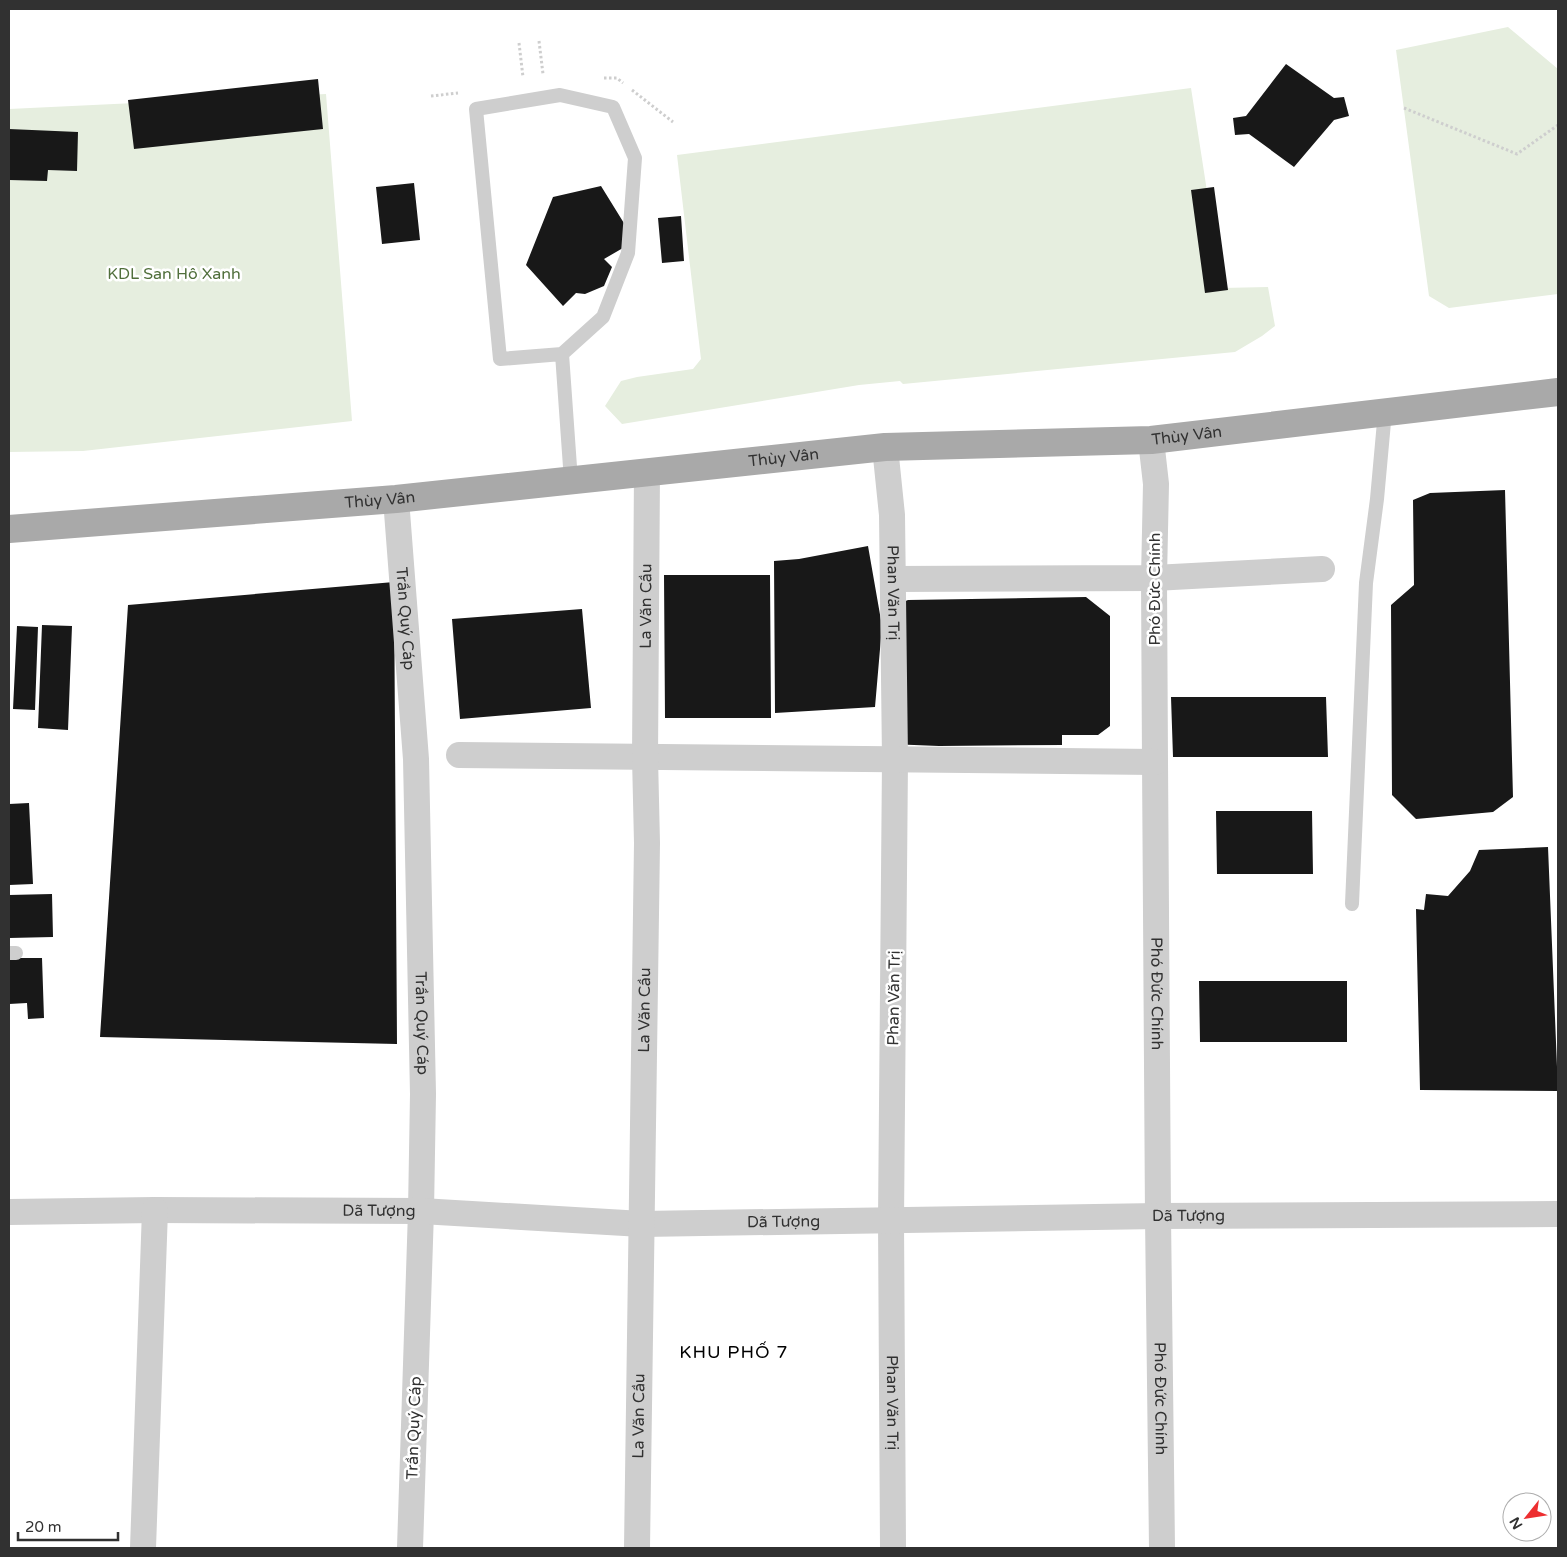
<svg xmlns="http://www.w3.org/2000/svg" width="1567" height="1557" viewBox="0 0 1567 1557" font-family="'Varela Round',sans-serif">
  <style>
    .green { fill: #e6eedf }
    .building { fill: #181818 }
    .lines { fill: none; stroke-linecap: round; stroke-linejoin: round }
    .path { stroke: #cecece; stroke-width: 3; stroke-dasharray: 2.5 2.5; stroke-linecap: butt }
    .service { stroke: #cecece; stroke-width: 14 }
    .minor { stroke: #cecece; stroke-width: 26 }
    .primary { stroke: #a9a9a9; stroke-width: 28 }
    .labels { text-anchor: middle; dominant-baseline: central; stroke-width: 5; stroke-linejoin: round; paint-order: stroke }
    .park-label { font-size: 16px; fill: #506f3b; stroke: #fff }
    .street-label { font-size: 16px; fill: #313131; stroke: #fff }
    .neighbourhood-label { font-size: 18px; letter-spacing: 1px; fill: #000; stroke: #fff }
  </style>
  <rect width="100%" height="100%" fill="#fff"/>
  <path class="green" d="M1508,27L1558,69V294L1449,308L1429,296L1396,50Z
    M1191,88L1222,288L1268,287L1275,326L1262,336L1235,352L903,384L900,381L859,385L622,424L605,406L621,381L637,377L693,369L701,359L677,155Z
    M326,94L352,421L83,451L9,452V109Z"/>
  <path class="building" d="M1286,64L1334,98L1344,97L1349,116L1334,120L1294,167L1249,134L1235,135L1233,118L1246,116Z
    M318,79L323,129L134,149L128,100Z
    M9,129L78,132L77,171L48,170L47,181L9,180Z
    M414,183L420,240L382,244L376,187Z
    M601,186L635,241L604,259L612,267L604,286L585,294L576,293L563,306L526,265L553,197Z
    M1214,187L1228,290L1205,293L1191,190Z
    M681,216L684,261L662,263L658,218Z
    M1505,490L1513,797L1493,812L1416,819L1392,795L1391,605L1414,585L1413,500L1430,493Z
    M868,546L882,626L875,707L775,713L774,561L799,559Z
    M664,575H770L771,718H665Z
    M394,582L397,1044L100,1037L128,605Z
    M1086,597L1110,616V726L1098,735H1062V745L939,746L889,744L894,606L908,600Z
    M582,609L591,708L460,719L452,619Z
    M42,625L72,626L68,730L38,728Z
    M17,626L38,627L35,710L13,709Z
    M1171,697H1326L1328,757H1173Z
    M29,803L33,884L9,885V804Z
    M1216,811H1312L1313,874H1217Z
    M1548,847L1558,1091L1420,1090L1416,909L1424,910L1426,894L1448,896L1470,871L1479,850Z
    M52,894L53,937L9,938V895Z
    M9,958H42L44,1018L28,1019L27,1003L9,1004Z
    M1199,981H1347V1042H1200Z"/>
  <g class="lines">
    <path class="path" d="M539,41L543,74
      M519,43L523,77
      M604,78H617L623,83
      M632,90L673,122
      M431,96L458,93
      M1404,108L1517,154L1558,125"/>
    <path class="service" d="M560,95L613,107L635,158L628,253L603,317L562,354L500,359L476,109Z
      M562,354L571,481
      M1352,904L1366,583L1377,499L1385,411
      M9,953H16"/>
    <g class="minor">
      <path id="s1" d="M1151,440L1156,484L1154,578L1155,762L1158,1216L1162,1548"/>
      <path id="s2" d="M885,447L892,515L895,759L891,1221L893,1548"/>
      <path id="s3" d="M396,499L416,759L423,1094L421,1211L410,1548"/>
      <path d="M893,579L1154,578L1322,569"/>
      <path d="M459,755L1155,762"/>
      <path id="s4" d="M9,1212L155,1210L421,1211L642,1224L1158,1216L1558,1214"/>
      <path d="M143,1548L155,1210"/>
      <path id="s5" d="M637,1548L647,843L645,757L647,472"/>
    </g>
    <path class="primary" id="s6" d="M9,529L396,499L885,447L1151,440L1558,392"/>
  </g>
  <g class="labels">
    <g class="park-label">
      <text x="174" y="274">KDL San Hô Xanh</text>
    </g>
    <g class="street-label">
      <text stroke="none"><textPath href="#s6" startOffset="1182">Thùy Vân</textPath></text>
      <text stroke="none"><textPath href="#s6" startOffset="778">Thùy Vân</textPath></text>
      <text stroke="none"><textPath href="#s6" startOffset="372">Thùy Vân</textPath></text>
      <text transform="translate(1155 589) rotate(-90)">Phó Đức Chính</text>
      <text stroke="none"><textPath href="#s2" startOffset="146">Phan Văn Trị</textPath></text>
      <text stroke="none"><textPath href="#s5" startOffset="942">La Văn Cầu</textPath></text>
      <text stroke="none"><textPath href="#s3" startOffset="120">Trần Quý Cáp</textPath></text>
      <text stroke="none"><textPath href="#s1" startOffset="554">Phó Đức Chính</textPath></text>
      <text transform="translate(894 998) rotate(-89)">Phan Văn Trị</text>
      <text stroke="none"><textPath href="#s5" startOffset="538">La Văn Cầu</textPath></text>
      <text stroke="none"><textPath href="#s3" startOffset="525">Trần Quý Cáp</textPath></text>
      <text stroke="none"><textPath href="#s4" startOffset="370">Dã Tượng</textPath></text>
      <text stroke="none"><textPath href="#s4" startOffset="1180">Dã Tượng</textPath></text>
      <text stroke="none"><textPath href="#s4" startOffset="775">Dã Tượng</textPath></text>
      <text stroke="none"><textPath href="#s1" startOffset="959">Phó Đức Chính</textPath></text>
      <text stroke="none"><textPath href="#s2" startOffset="956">Phan Văn Trị</textPath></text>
      <text stroke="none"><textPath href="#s5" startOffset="132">La Văn Cầu</textPath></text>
      <text transform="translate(414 1428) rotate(-88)">Trần Quý Cáp</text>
    </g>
    <g class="neighbourhood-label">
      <text x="734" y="1352">KHU PHỐ 7</text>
    </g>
  </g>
  <rect width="1567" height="1557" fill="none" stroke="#313131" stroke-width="20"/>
  <g transform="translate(1527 1517) rotate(240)"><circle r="24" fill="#ffffff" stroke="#adadad"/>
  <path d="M0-4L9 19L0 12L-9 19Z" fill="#ed2e30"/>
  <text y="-8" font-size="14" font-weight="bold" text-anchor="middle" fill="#313131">N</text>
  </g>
  <path d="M18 1532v8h100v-8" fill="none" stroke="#313131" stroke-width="2.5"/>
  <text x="25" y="1532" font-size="15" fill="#313131" stroke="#ffffff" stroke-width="4" paint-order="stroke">20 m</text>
</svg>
